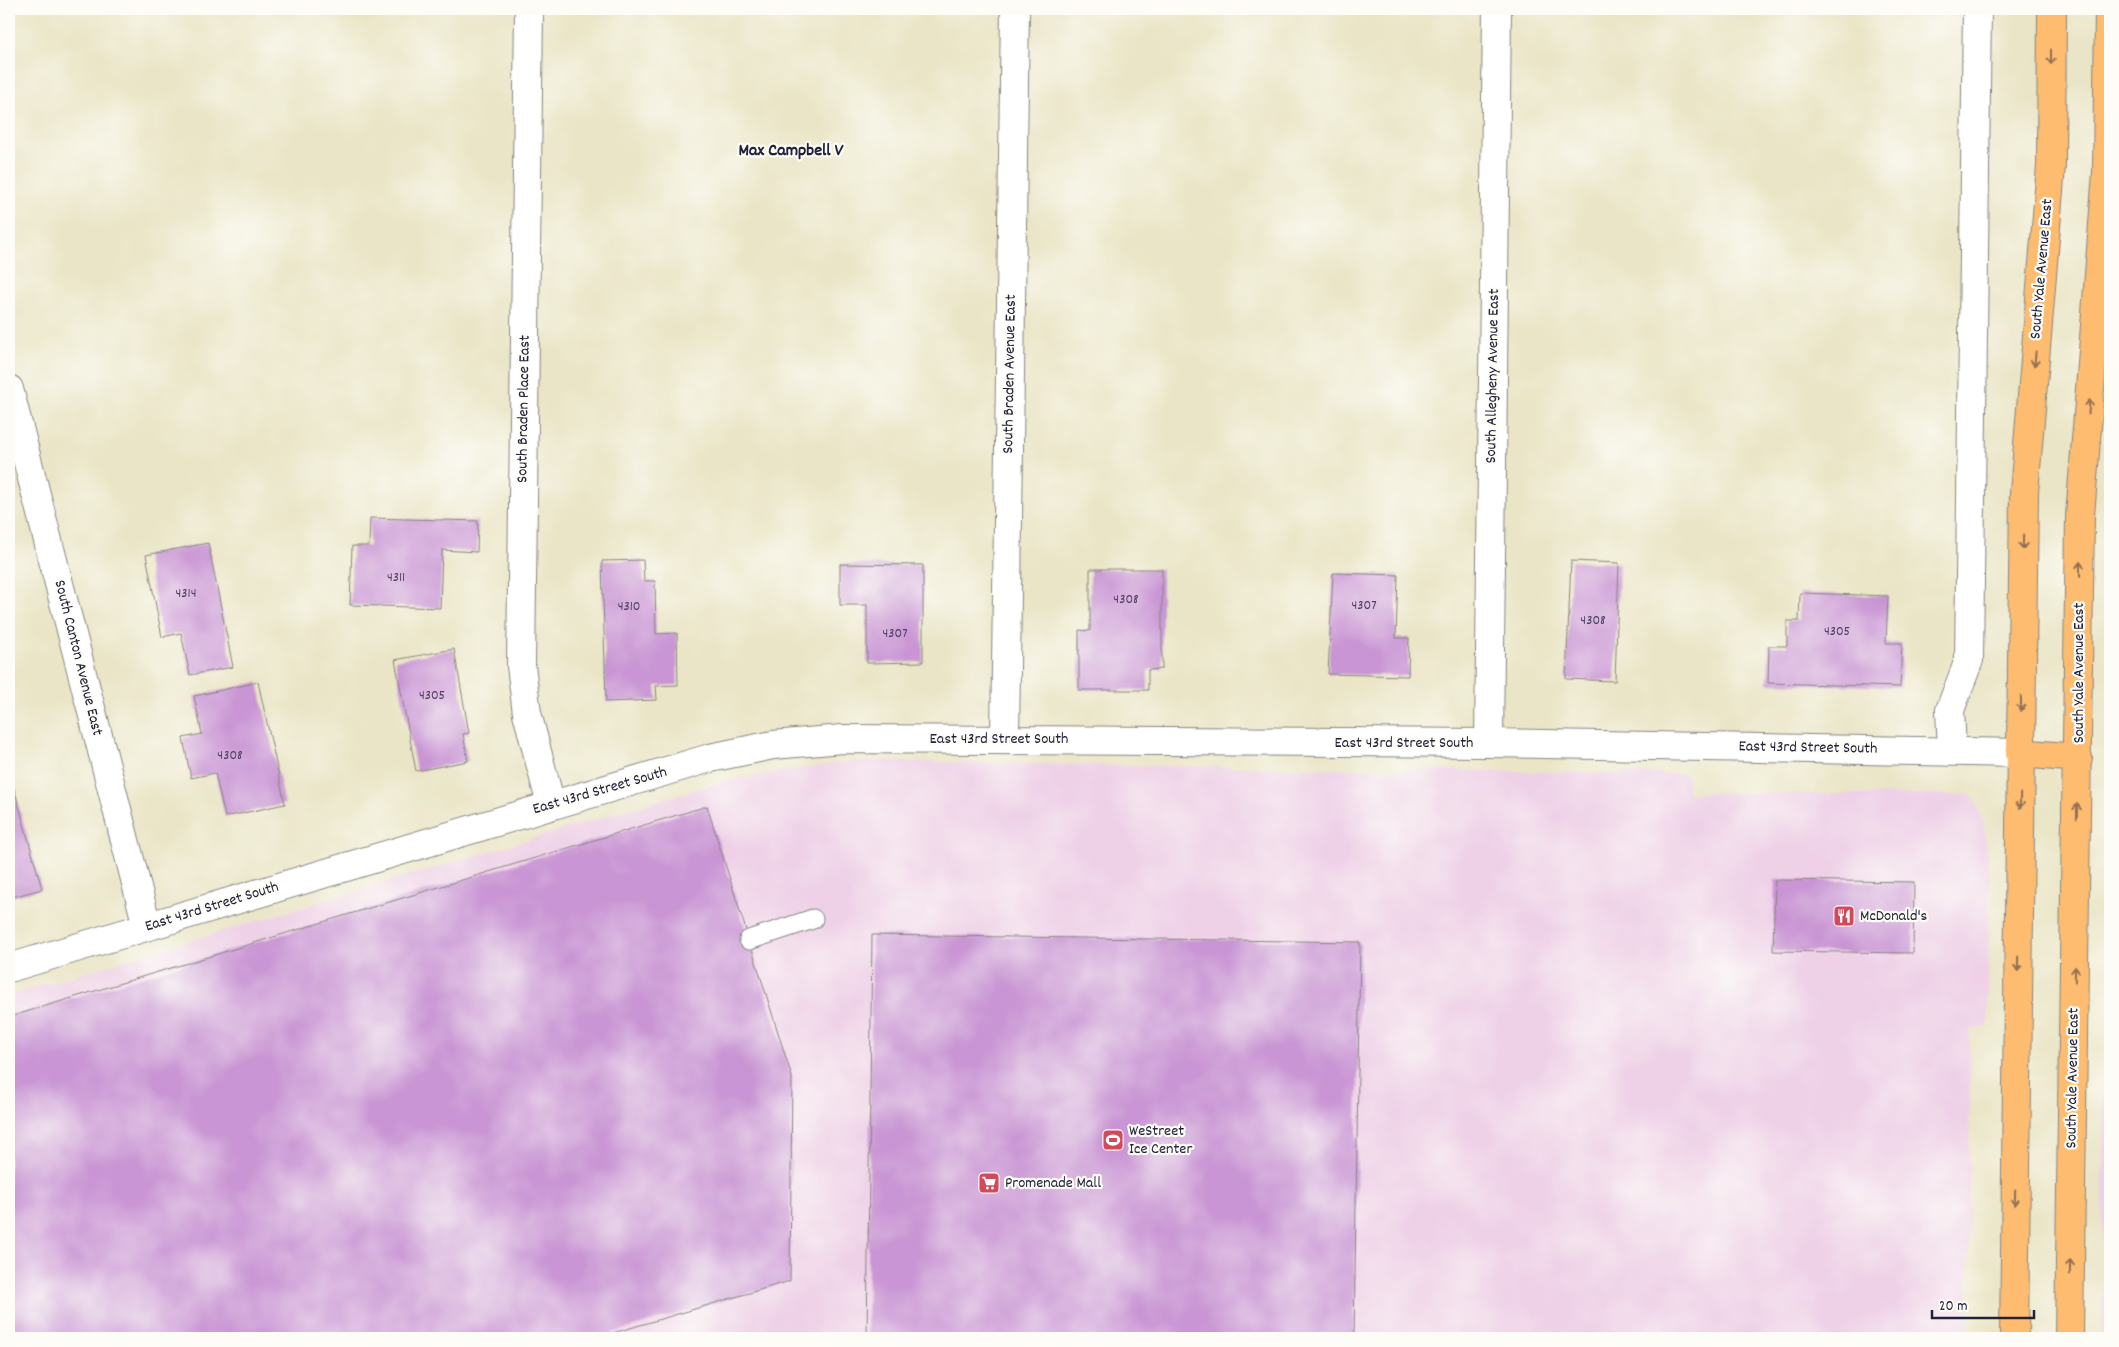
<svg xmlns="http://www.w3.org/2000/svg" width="2119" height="1347" viewBox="0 0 2119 1347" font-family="Dekko,sans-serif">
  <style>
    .built { fill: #eed0e7 }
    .building { fill: #c995d4 }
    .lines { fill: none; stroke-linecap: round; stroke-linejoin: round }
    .lane-casing { stroke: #868480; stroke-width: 21 }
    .street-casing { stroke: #868480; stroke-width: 30 }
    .primary-casing { stroke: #868480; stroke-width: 30 }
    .lane { stroke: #fff; stroke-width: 19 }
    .street { stroke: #fff; stroke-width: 28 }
    .primary { stroke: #fdbc6f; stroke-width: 28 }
    .oneway { stroke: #906f55 }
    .labels { text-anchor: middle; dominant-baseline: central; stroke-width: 4.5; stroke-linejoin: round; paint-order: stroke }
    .number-label { font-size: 14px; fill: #4c3f61 }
    .street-label { font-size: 16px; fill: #22223b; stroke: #fdfcf7 }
    .poi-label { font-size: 16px; fill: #22223b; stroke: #fdfcf7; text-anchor: start }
    .neighbourhood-label { font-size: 18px; font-weight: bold; fill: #22223b; stroke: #fdfcf7 }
  </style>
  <rect width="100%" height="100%" fill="#fdfcf7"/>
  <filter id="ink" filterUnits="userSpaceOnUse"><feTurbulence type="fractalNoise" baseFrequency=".02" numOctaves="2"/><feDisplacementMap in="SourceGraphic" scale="10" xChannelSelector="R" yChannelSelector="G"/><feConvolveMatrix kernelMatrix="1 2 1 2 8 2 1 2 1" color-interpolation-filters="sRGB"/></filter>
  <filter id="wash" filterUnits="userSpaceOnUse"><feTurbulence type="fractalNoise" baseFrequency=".0096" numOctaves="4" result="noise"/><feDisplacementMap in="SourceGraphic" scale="20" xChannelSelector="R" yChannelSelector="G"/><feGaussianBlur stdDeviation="1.12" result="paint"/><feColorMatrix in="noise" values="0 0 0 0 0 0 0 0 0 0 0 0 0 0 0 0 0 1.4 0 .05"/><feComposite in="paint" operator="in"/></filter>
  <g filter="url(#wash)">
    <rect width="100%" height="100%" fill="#eae5c6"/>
    <path class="built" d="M854,761L1687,774V793L1973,795L1984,825L1989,879L1988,1028H1970L1968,1338H9V995L728,780Z
      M2110,1064V1338H2102L2103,1095Z"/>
    <g id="blocks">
      <path class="building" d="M370,518L478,521L477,552L442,550L440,608L350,605L352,546H369Z
        M208,543L233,667L190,675L181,633L162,637L146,555Z
        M643,560L644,581H655L656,634L677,633L678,685L656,686L657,700L606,702L602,561Z
        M1571,561L1619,563L1615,681L1566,679Z
        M840,564L923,565V662L867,663V605H840Z
        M1090,569H1162V669L1148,670V690H1079V630L1090,631Z
        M1333,573L1398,575L1396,638H1409L1408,676L1328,674Z
        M1800,593L1888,596L1886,643H1902L1900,687L1768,683L1769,646H1787V621H1799Z
        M454,649L469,733L463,734L468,761L416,771L395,660Z
        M258,682L285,804L225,817L215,773L191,778L183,738L202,734L194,696Z
        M14,788L42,889L9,898V789Z
        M707,806L792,1077L790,1281L596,1338H9V1017Z
        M1775,880L1914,882L1913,953L1773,951Z
        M872,935L1360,942L1354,1338H867Z"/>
    </g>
  </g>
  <g filter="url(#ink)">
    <use href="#blocks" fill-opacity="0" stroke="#868480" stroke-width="1"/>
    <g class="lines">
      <g class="lane-casing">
        <path id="lane" d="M749,940L813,919"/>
      </g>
      <g class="street-casing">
        <path id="street" d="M529,9L521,666L527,713L551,805
          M9,389L147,926
          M1005,739L1015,9
          M1489,743L1497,9
          M1952,750L1950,710L1969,660L1977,9
          M9,968L710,758L773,745L842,739L1489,743L2020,753"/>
      </g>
      <g class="primary-casing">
        <path id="primary" d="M2020,753L2078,758
          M2014,1338L2024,493L2051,166L2052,9
          M2069,1338L2080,516L2107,173L2109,9"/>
      </g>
      <use href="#lane" class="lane"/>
      <use href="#street" class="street"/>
      <use href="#primary" class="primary"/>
    </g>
    <defs><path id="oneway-shaft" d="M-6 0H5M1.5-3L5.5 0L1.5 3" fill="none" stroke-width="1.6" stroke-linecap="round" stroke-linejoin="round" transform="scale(1.25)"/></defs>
    <g class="oneway">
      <use href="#oneway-shaft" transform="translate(2051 57) rotate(90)"/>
      <use href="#oneway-shaft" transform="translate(2035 359) rotate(95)"/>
      <use href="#oneway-shaft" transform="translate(2089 407) rotate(-86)"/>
      <use href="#oneway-shaft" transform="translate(2023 542) rotate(91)"/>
      <use href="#oneway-shaft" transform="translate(2080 569) rotate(-90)"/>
      <use href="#oneway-shaft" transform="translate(2021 704) rotate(89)"/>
      <use href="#oneway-shaft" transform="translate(2020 801) rotate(91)"/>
      <use href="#oneway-shaft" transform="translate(2077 811) rotate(-89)"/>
      <use href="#oneway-shaft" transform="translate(2018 964) rotate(91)"/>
      <use href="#oneway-shaft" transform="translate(2075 974) rotate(-89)"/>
      <use href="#oneway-shaft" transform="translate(2015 1198) rotate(91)"/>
      <use href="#oneway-shaft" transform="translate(2070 1267) rotate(-89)"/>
    </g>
  </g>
  <defs>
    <g id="restaurant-square" transform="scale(1.125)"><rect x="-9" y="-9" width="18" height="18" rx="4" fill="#d1495b" stroke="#fdfcf7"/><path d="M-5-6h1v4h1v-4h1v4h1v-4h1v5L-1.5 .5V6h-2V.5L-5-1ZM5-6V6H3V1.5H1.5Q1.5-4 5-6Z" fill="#fff"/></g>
    <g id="stadium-square" transform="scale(1.125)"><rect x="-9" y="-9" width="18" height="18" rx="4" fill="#d1495b" stroke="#fdfcf7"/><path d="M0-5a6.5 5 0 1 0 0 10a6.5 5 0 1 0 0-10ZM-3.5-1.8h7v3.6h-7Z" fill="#fff"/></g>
    <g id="supermarket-square" transform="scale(1.125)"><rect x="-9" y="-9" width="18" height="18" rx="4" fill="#d1495b" stroke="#fdfcf7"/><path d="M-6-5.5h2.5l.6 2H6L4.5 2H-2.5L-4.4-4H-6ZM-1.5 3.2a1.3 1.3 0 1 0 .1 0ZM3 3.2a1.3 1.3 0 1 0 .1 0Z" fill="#fff"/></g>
  </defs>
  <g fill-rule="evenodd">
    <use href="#restaurant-square" x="1844" y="916"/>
    <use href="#stadium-square" x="1113" y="1140"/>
    <use href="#supermarket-square" x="989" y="1183"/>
  </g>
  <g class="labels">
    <g class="number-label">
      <text x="396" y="578">4311</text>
      <text x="186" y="594">4314</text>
      <text x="1126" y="600">4308</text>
      <text x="1364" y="606">4307</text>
      <text x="629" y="607">4310</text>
      <text x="1593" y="621">4308</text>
      <text x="1837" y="632">4305</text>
      <text x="895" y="634">4307</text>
      <text x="432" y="696">4305</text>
      <text x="230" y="756">4308</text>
    </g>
    <g class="street-label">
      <text transform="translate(2042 269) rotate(-85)">South Yale Avenue East</text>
      <text transform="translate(1010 374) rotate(-89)">South Braden Avenue East</text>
      <text transform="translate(1493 376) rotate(-89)">South Allegheny Avenue East</text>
      <text transform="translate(524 409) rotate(-89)">South Braden Place East</text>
      <text transform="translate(78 658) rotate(76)">South Canton Avenue East</text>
      <text transform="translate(2079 673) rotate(-90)">South Yale Avenue East</text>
      <text x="999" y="739">East 43rd Street South</text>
      <text x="1404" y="743">East 43rd Street South</text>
      <text transform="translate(1808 748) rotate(1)">East 43rd Street South</text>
      <text transform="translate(600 791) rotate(-16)">East 43rd Street South</text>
      <text transform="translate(212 907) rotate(-17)">East 43rd Street South</text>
      <text transform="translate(2073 1078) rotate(-89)">South Yale Avenue East</text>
    </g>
    <g class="poi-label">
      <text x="1860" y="916">McDonald's</text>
      <text x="1129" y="1131">WeStreet<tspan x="1129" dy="18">Ice Center</tspan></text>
      <text x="1005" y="1183">Promenade Mall</text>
    </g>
    <g class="neighbourhood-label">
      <text x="791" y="151">Max Campbell V</text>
    </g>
  </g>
  <rect width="2119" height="1347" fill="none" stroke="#fdfcf7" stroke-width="30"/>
  <path d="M1932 1310v8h102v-8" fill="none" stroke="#22223b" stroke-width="2.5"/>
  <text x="1939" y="1310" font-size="15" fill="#22223b" stroke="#fdfcf7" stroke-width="4" paint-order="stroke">20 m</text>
</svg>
